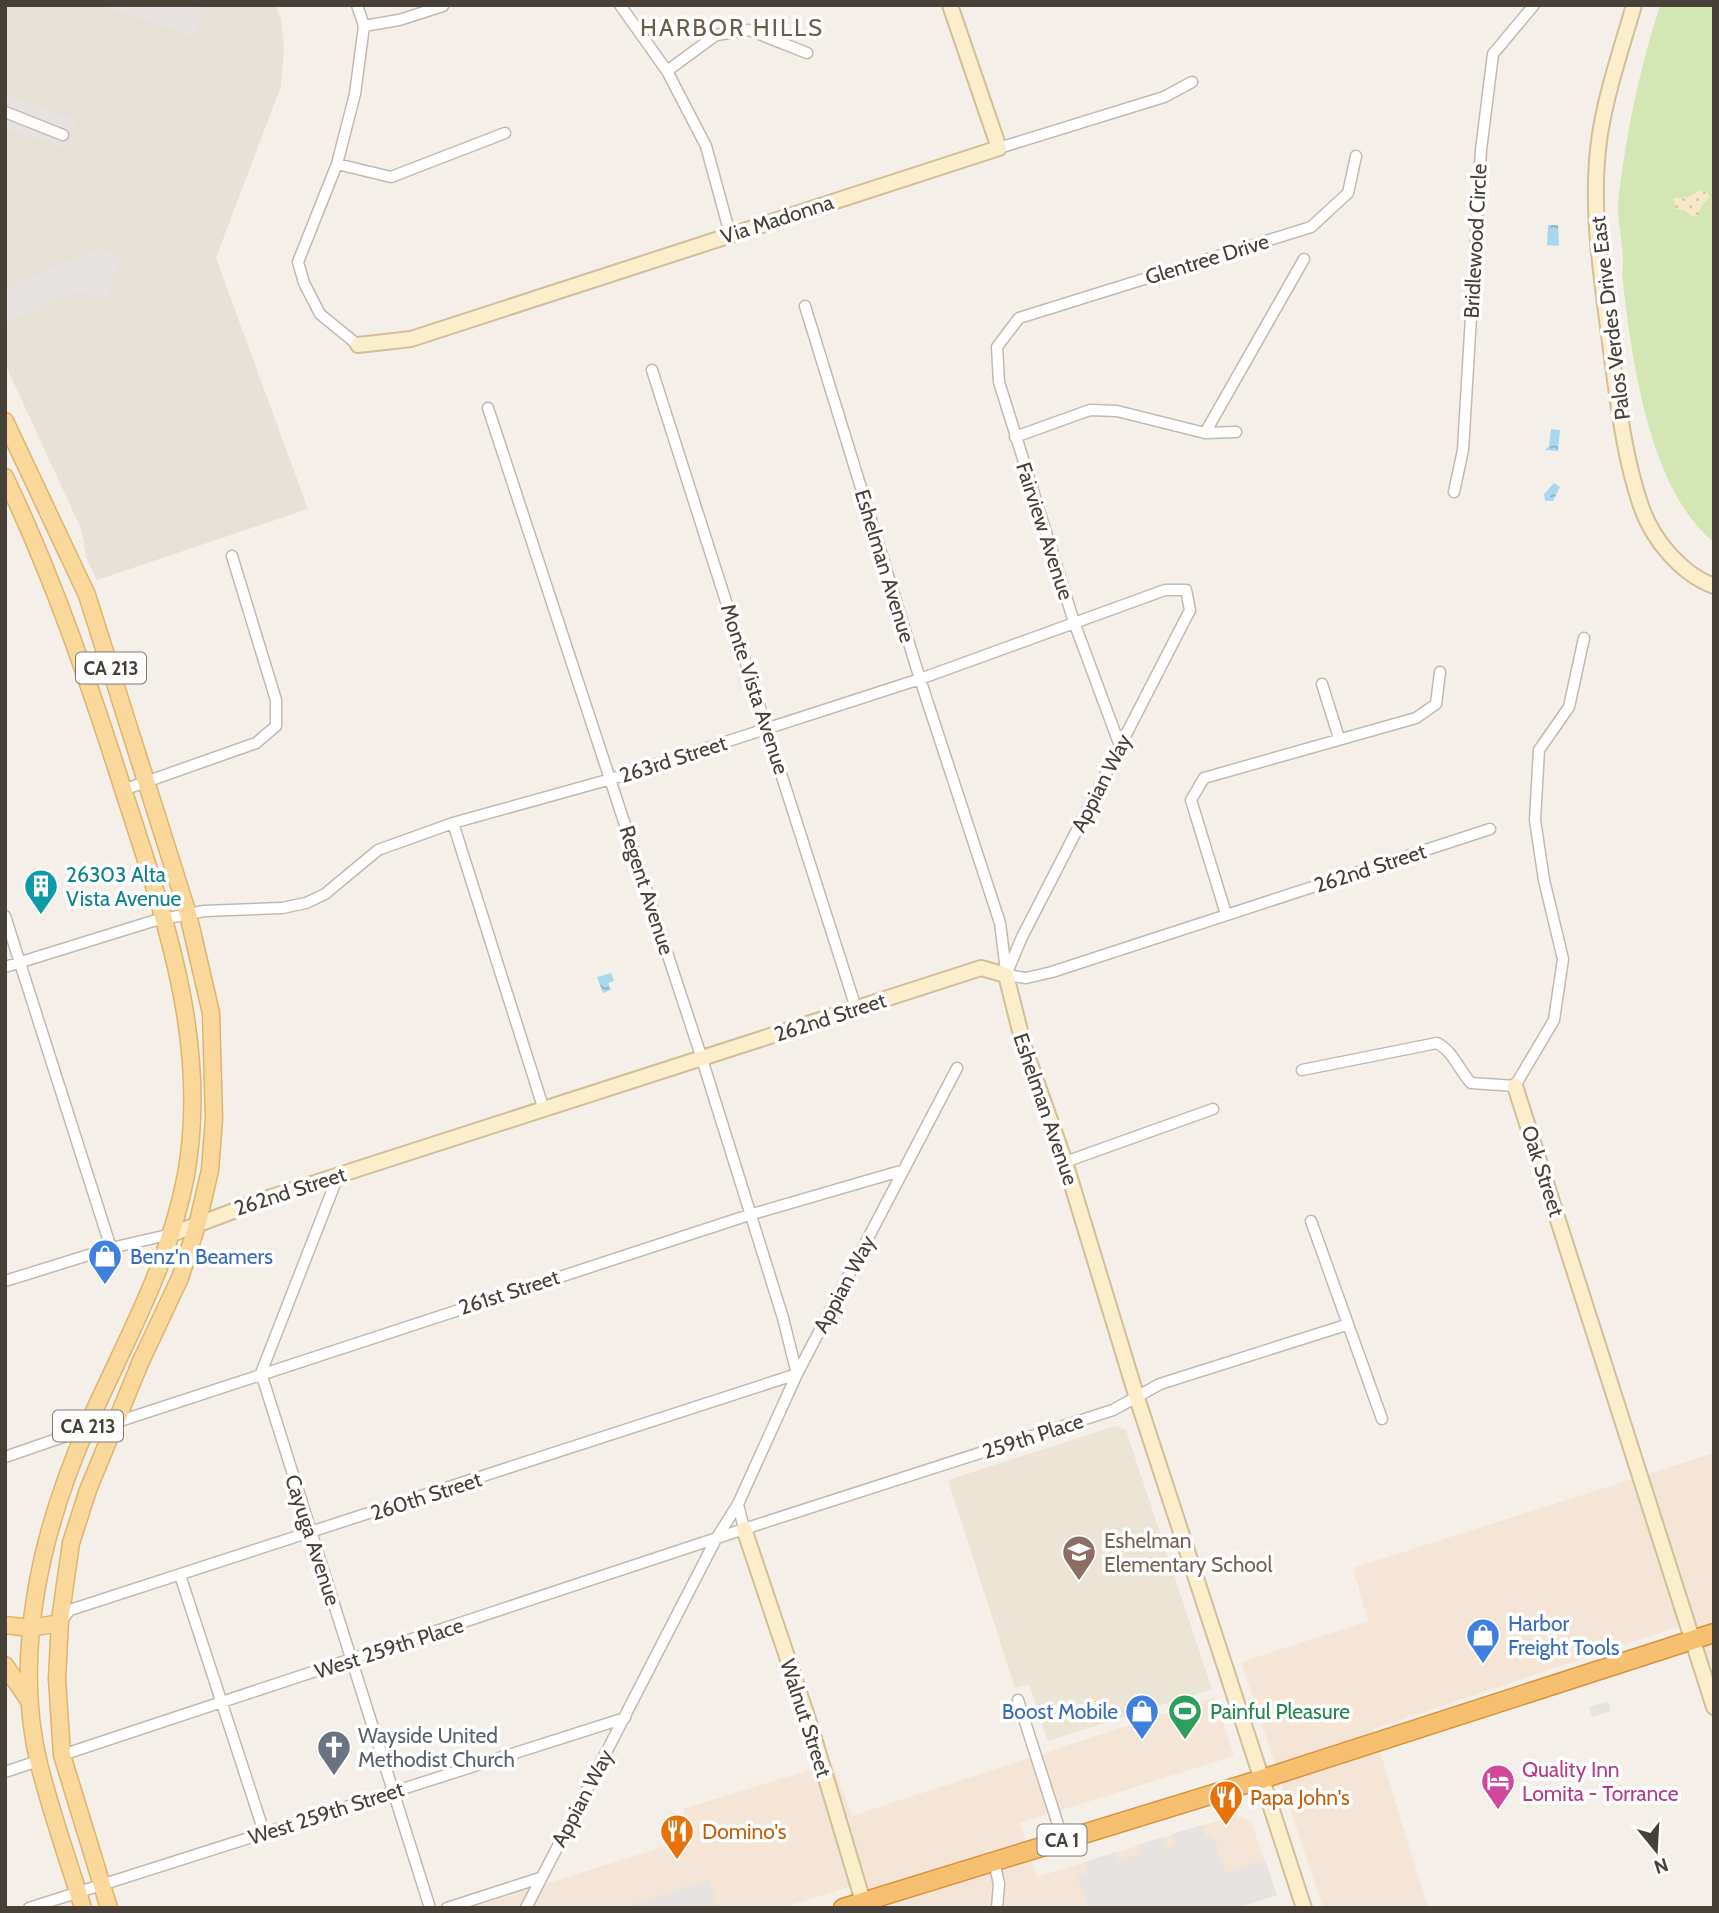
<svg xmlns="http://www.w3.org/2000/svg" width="1719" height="1913" viewBox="0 0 1719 1913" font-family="Cabin,sans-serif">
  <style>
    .residential { fill: #e8e1d8 }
    .commercial { fill: #f4e5d6 }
    .education { fill: #ece4d4 }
    .grass { fill: #d3e6b4 }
    .sand { fill: url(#sand-dots) }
    .parking { fill: #e6e3e1 }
    .water { fill: url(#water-ripples) }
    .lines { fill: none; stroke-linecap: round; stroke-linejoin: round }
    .street-casing { stroke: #c2baaf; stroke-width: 13 }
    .secondary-casing { stroke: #d2bf9b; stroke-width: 18 }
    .primary-casing { stroke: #dfb46c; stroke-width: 19 }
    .highway-casing { stroke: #d79440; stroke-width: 21 }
    .street { stroke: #fff; stroke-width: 10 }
    .secondary { stroke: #fcedcb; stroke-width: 14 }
    .primary { stroke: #fad89c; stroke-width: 16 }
    .highway { stroke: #f7c071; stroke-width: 18 }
    .labels { text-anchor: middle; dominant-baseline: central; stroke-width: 7; stroke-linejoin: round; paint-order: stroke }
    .shield { fill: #fff; stroke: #7e7974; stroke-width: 2 }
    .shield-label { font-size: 19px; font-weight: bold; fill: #474038 }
    .street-label { font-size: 21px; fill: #474038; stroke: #fff }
    .culture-label { font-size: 21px; fill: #0d838f; stroke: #fff; text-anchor: start }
    .shop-label { font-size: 21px; fill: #366cbe; stroke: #fff; text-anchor: start }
    .education-label { font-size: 21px; fill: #785e54; stroke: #fff; text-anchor: start }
    .leisure-label { font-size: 21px; fill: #27864d; stroke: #fff; text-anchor: start }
    .worship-label { font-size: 21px; fill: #5b616d; stroke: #fff; text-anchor: start }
    .hotel-label { font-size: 21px; fill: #b23c85; stroke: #fff; text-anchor: start }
    .food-label { font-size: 21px; fill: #c56008; stroke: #fff; text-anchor: start }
    .quarter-label { font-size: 24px; letter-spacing: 2px; fill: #6a5d4f; stroke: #fff }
  </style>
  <defs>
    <pattern id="sand-dots" width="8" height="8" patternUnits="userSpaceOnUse" patternTransform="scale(1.75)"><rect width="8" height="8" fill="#f6e9c7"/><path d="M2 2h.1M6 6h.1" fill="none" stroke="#d4c9ac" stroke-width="1.8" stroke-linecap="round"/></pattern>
    <pattern id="water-ripples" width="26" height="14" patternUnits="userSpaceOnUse" patternTransform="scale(1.75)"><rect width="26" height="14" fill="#a9d7ee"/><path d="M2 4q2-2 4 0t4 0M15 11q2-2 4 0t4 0" fill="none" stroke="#8bb0c2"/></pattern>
  </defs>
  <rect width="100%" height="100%" fill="#f4f0e9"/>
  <path class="residential" d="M5,5H275L281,18L284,49L281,86L216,258L308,509L97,580L86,557L82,531L5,364Z"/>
  <path class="commercial" d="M1714,1453V1680L1695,1621L1373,1729L1428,1908H1323L1241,1662L1368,1621L1353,1568Z
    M1215,1697L1234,1756L1020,1823L1037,1877L1237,1815L1251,1822L1277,1895L1236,1908H874L866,1882L781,1908H470L691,1838L683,1809L832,1763L852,1816Z"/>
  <path class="education" d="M1115,1426L1126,1430L1212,1689L1048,1741L1029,1684L1015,1688L948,1480Z"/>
  <path class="grass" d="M1660,5H1714V542C1648,490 1631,354 1622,274C1626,249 1615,221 1619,194C1627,129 1640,68 1660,5Z"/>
  <path class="sand" d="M1699,191L1707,192L1710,197L1701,206L1699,215L1693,217L1684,210L1676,209L1673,198L1688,197Z"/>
  <path class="parking" d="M100,5H190L203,10L193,37Z
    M5,95L76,120L66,149L5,128Z
    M96,249L121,256L105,298L76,291L5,324V289Z
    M1608,1701L1611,1711L1592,1717L1589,1707Z
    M1202,1825L1206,1836L1212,1834L1225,1873L1265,1860L1277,1895L1236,1908H1088L1078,1875L1088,1872L1085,1862L1115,1852L1118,1862L1140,1854L1138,1845L1162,1837L1166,1848L1175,1845L1172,1834Z
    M709,1880L718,1908H632V1905Z"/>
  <path class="water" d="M1548,225H1558L1559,246L1547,245Z
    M1551,429L1560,430L1558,451L1545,450L1549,446Z
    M1554,483L1560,487L1553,501H1545L1544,494Z
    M611,973L614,981L608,983L611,990L603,993L597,977Z"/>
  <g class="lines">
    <g class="street-casing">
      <path id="street" d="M357,5L364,26L355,94L337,164L298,262L304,283L320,314L358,345
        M620,5L667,71L706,146L730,234
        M364,26L399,20L443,6
        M667,71L716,35L749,30L807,53
        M5,112L63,135
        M999,148L1164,97L1192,82
        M337,164L391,177L505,133
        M805,306L920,679L1000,923L1006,971
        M652,370L856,1008
        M1205,433L1304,259
        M1015,437L1090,410L1117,411L1205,433L1236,432
        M1454,492L1463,450L1481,150L1493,54L1534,5
        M1322,684L1339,738
        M1120,746L1074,622L999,382L997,347L1019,318L1311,227L1348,193L1356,156
        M123,790L256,743L276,726V700L232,556
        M453,823L544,1110
        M1226,914L1191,800L1204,778L1416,718L1436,704L1440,672
        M5,916L111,1248
        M5,967L153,921L204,911L282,908L306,903L325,894L378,850L453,823L611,779L920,679L1165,590H1186L1190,610L1022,937L1006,975
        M1006,975L1026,978L1052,972L1490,829
        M1302,1070L1437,1043C1454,1052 1458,1069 1471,1083L1515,1086L1554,1020L1563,959L1544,880L1535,820L1539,750L1569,707L1584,638
        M1065,1162L1213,1109
        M338,1176L261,1373L430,1908
        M1311,1221L1382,1419
        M5,1281L111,1248L172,1234
        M117,1422L749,1215L904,1170
        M5,1457L86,1429
        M738,1504L744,1529
        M180,1575L264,1832
        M62,1620L70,1610L797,1374L783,1318L702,1059L488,408
        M1018,1700L1063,1840
        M62,1755L744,1529L1113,1410L1160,1384L1346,1325
        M5,1772L38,1761
        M994,1861L999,1884L997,1908
        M29,1908L625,1718
        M447,1908L540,1878
        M526,1908L716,1539L738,1504L797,1374L957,1068"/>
    </g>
    <g class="secondary-casing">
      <path id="secondary" d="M1634,5C1622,47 1607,90 1600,134C1589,205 1602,279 1611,350C1618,402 1624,457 1641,506C1652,539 1681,574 1714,586
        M358,345L411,339L999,148L950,5
        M1515,1086L1714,1707
        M172,1234L271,1197L981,968L1006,975L1024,1047L1065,1162L1137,1398L1304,1908
        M744,1529L810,1725L865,1908"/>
    </g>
    <g class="primary-casing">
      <path id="primary" d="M5,421L87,595L188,914L211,1013L214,1119L210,1170L198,1222L180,1278L141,1361L88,1490L71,1543L60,1620L57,1679L62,1755L109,1908
        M5,477C53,577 88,680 122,786C163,913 210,1040 186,1175C169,1266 124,1343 87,1427C42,1529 12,1653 39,1764C51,1812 68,1860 83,1908
        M5,1625L30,1628L60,1623
        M5,1665L29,1701"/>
    </g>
    <g class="highway-casing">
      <path id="highway" d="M843,1908L1262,1779L1714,1633"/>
    </g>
    <use href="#street" class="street"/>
    <use href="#secondary" class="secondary"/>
    <use href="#primary" class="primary"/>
    <use href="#highway" class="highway"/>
  </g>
  <defs>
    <g id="building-pin" transform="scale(1.75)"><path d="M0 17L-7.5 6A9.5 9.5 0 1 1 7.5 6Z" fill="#0f9aa8" stroke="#fff"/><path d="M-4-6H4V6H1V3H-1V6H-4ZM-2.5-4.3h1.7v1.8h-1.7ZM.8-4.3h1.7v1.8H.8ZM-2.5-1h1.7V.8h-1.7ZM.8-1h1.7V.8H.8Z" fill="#fff"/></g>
    <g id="shop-pin" transform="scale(1.75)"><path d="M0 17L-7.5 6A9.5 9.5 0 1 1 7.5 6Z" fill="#3f7fe0" stroke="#fff"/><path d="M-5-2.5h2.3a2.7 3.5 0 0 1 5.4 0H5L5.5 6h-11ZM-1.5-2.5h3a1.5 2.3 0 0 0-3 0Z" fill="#fff"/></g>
    <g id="school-pin" transform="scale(1.75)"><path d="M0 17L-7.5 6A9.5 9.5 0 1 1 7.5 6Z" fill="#8d6e63" stroke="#fff"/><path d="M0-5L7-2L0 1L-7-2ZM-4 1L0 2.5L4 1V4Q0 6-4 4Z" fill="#fff"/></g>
    <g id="stadium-pin" transform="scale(1.75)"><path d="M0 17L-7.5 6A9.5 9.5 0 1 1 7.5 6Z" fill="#2e9e5b" stroke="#fff"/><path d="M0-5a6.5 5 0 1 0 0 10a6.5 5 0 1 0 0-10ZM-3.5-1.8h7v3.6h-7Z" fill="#fff"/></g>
    <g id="church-pin" transform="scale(1.75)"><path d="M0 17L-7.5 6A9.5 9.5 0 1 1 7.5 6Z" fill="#6b7280" stroke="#fff"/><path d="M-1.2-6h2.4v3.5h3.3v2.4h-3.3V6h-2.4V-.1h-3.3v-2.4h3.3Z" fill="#fff"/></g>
    <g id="hotel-pin" transform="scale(1.75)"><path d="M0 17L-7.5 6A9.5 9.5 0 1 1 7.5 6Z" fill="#d1479c" stroke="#fff"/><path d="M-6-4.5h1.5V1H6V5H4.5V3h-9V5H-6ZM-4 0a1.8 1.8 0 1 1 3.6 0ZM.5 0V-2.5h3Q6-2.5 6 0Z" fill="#fff"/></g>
    <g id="restaurant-pin" transform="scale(1.75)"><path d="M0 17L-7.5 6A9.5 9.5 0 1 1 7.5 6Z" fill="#e8710a" stroke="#fff"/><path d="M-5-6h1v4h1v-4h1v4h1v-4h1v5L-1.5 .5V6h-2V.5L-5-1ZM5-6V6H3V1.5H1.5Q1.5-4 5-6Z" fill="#fff"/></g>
  </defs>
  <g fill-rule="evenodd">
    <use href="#building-pin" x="41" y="886"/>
    <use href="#shop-pin" x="105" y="1256"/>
    <use href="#school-pin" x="1079" y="1552"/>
    <use href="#shop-pin" x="1483" y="1635"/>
    <use href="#shop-pin" x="1142" y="1711"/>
    <use href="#stadium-pin" x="1185" y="1711"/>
    <use href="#church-pin" x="334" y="1747"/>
    <use href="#hotel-pin" x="1498" y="1781"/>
    <use href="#restaurant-pin" x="1226" y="1797"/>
    <use href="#restaurant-pin" x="677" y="1831"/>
  </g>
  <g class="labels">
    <g class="shield">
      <rect x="76" y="652.5" width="70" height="31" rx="5"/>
      <rect x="53" y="1410.5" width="70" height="31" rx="5"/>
      <rect x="1037.5" y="1824.5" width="49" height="31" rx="5"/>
    </g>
    <g class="shield-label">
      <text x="111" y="668">CA 213</text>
      <text x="88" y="1426">CA 213</text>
      <text x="1062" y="1840">CA 1</text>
    </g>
    <g class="street-label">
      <text transform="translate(777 219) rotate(-18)">Via Madonna</text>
      <text transform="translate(1475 241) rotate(-87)">Bridlewood Circle</text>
      <text transform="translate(1207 259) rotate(-17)">Glentree Drive</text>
      <text transform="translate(1610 318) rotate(-97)">Palos Verdes Drive East</text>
      <text transform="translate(1045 531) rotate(72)">Fairview Avenue</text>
      <text transform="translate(885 566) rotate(73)">Eshelman Avenue</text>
      <text transform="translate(755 689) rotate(72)">Monte Vista Avenue</text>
      <text transform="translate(673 759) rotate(-18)">263rd Street</text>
      <text transform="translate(1101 783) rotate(-63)">Appian Way</text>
      <text transform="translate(1370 868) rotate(-18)">262nd Street</text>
      <text transform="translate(647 890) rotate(72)">Regent Avenue</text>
      <text transform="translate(830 1017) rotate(-18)">262nd Street</text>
      <text transform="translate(1046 1109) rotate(71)">Eshelman Avenue</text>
      <text transform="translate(1543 1171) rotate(72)">Oak Street</text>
      <text transform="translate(290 1191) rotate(-18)">262nd Street</text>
      <text transform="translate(844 1284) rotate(-62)">Appian Way</text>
      <text transform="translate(509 1292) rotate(-18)">261st Street</text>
      <text transform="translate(1033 1436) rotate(-18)">259th Place</text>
      <text transform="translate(426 1496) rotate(-18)">260th Street</text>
      <text transform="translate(313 1540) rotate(72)">Cayuga Avenue</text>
      <text transform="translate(389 1648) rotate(-18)">West 259th Place</text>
      <text transform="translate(806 1718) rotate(72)">Walnut Street</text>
      <text transform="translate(582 1798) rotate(-62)">Appian Way</text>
      <text transform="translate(326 1813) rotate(-18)">West 259th Street</text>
    </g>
    <g class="culture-label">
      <text x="66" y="874">26303 Alta<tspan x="66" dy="24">Vista Avenue</tspan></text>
    </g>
    <g class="shop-label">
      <text x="130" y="1256">Benz'n Beamers</text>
      <text x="1508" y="1623">Harbor<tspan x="1508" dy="24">Freight Tools</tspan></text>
      <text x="1118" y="1711" text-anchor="end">Boost Mobile</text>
    </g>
    <g class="education-label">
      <text x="1104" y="1540">Eshelman<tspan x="1104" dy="24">Elementary School</tspan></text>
    </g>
    <g class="leisure-label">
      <text x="1210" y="1711">Painful Pleasure</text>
    </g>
    <g class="worship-label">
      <text x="358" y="1735">Wayside United<tspan x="358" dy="24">Methodist Church</tspan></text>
    </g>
    <g class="hotel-label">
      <text x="1522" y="1769">Quality Inn<tspan x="1522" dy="24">Lomita - Torrance</tspan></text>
    </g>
    <g class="food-label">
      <text x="1250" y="1797">Papa John's</text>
      <text x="702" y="1831">Domino's</text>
    </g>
    <g class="quarter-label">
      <text x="732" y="27">HARBOR HILLS</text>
    </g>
  </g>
  <rect width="1719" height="1913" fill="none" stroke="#474038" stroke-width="14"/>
  <g transform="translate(1656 1850) rotate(162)" stroke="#ffffff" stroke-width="5" paint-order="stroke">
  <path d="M0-5L12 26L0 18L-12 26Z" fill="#474038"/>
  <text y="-10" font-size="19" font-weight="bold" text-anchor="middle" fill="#474038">N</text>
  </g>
</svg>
